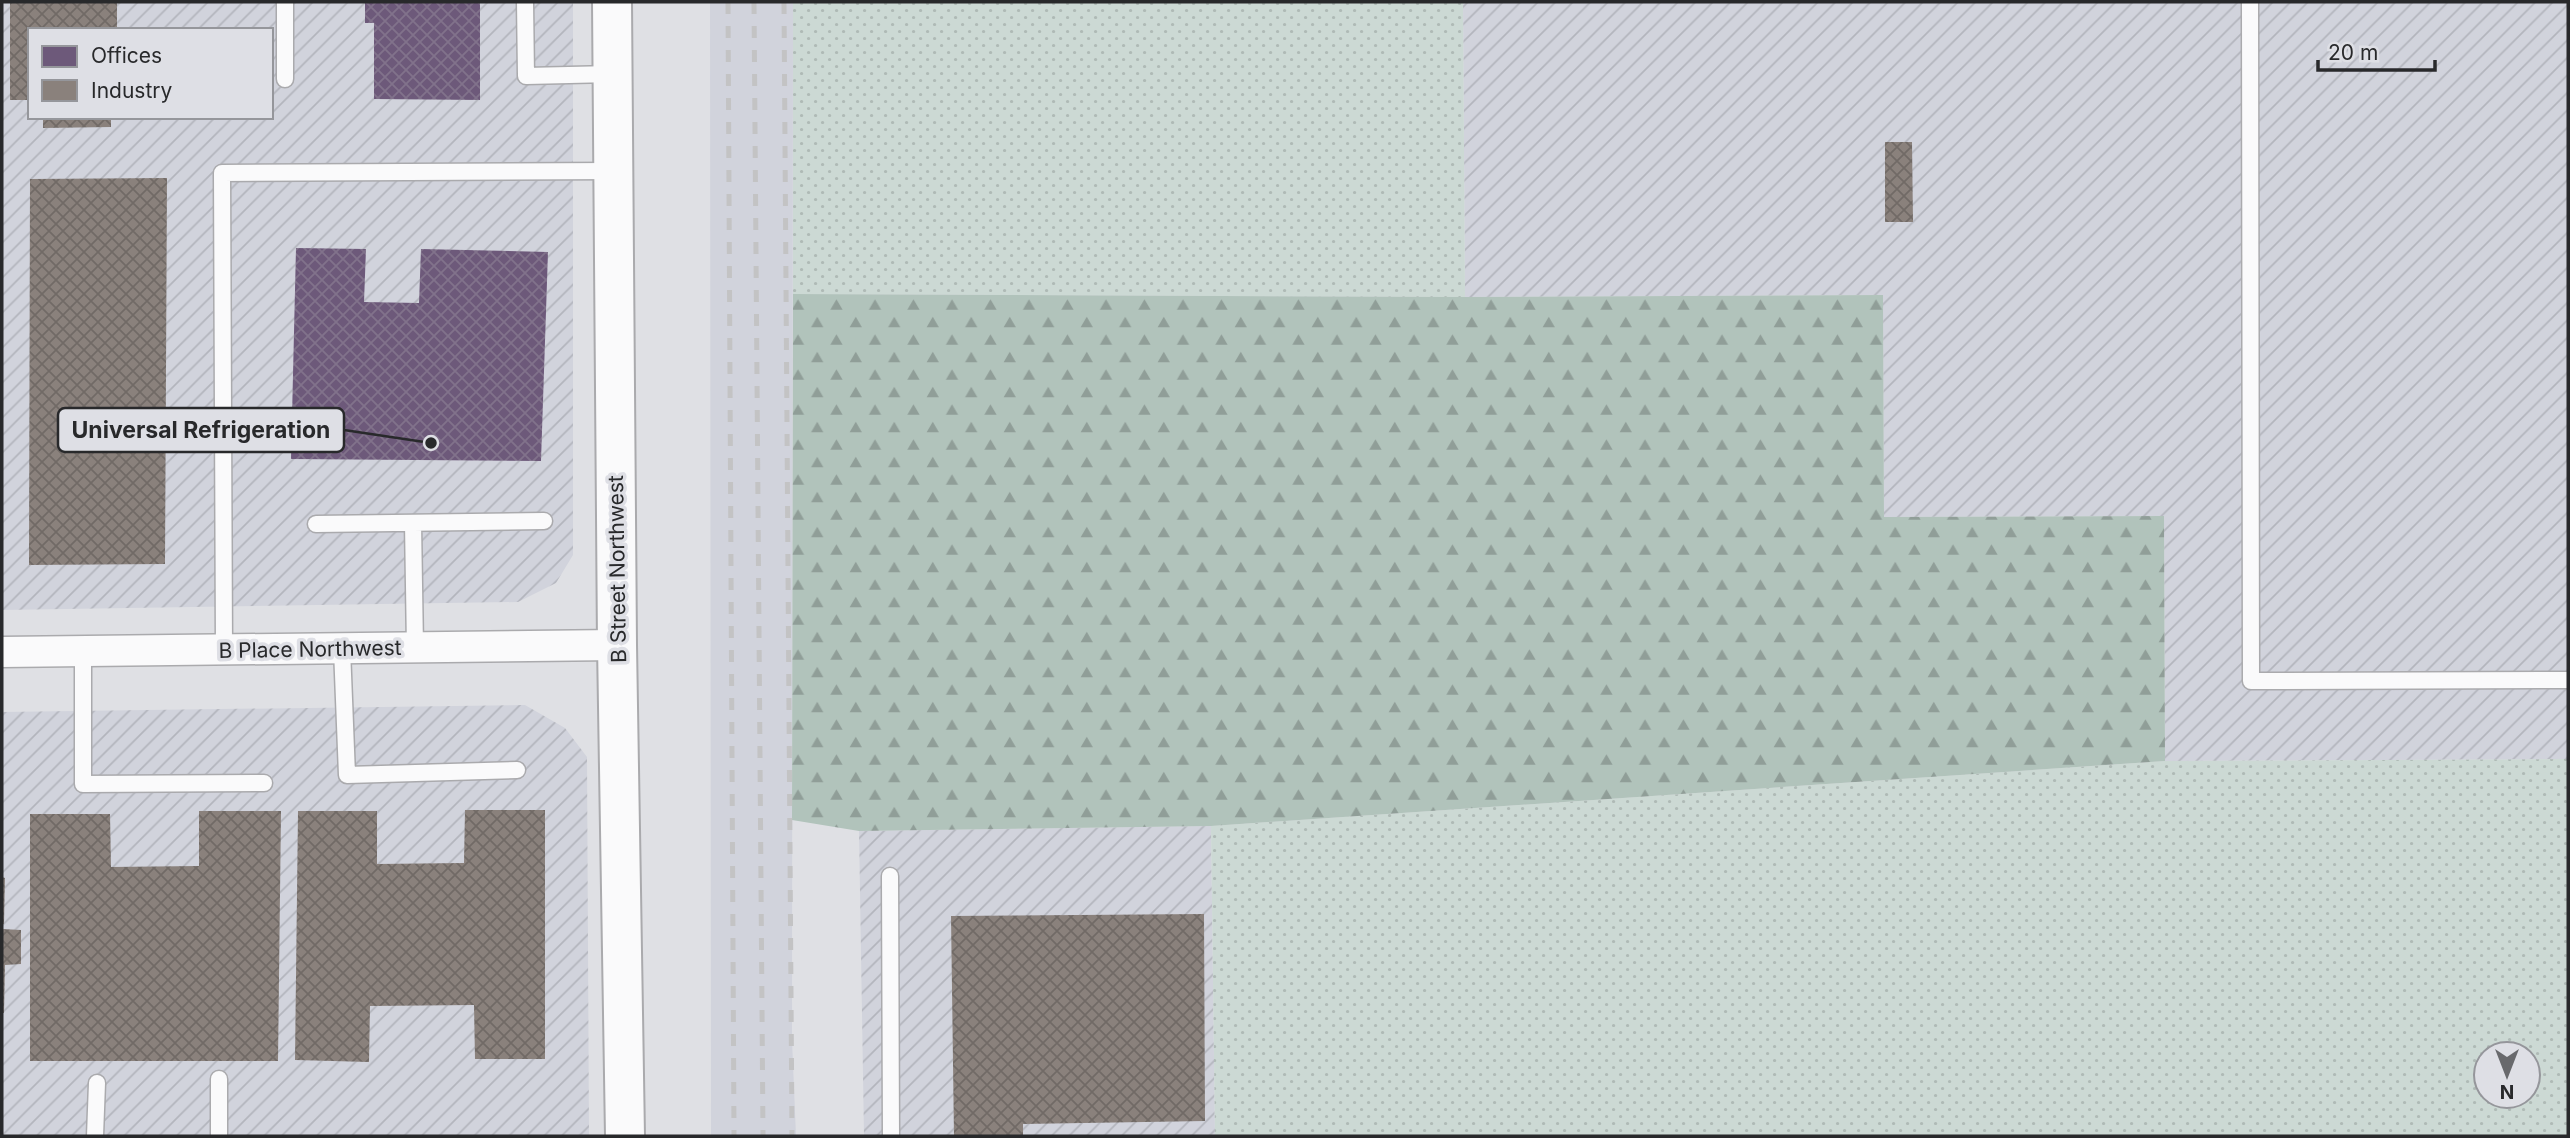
<svg xmlns="http://www.w3.org/2000/svg" width="2570" height="1138" viewBox="0 0 2570 1138" font-family="Inter,sans-serif">
  <style>
    .built { fill: #d1d3dc }
    .industrial { fill: url(#industrial-furrows); fill-rule: evenodd }
    .grass { fill: url(#grass-dots); fill-rule: evenodd }
    .forest { fill: url(#forest-firs) }
    .offices { fill: url(#offices-cross-hatch) }
    .industry { fill: url(#industry-cross-hatch) }
    .lines { fill: none; stroke-linecap: round; stroke-linejoin: round }
    .service-casing { stroke: #aaaaad; stroke-width: 19 }
    .minor-casing { stroke: #aaaaad; stroke-width: 33 }
    .tertiary-casing { stroke: #aaaaad; stroke-width: 42 }
    .service { stroke: #fafafb; stroke-width: 16 }
    .minor { stroke: #fafafb; stroke-width: 30 }
    .tertiary { stroke: #fafafb; stroke-width: 38 }
    .rail { stroke: #c3c3c4; stroke-width: 5; stroke-dasharray: 12 12; stroke-linecap: butt }
    .labels { text-anchor: middle; dominant-baseline: central; stroke-width: 7; stroke-linejoin: round; paint-order: stroke }
    .street-label { font-size: 21px; fill: #28292b; stroke: #dedfe5 }
    .leader { fill: none; stroke: #28292b; stroke-width: 2.5 }
    .callout-dot { fill: #28292b; stroke: #dedfe5; stroke-width: 2.5 }
    .callout { fill: #dedfe5; stroke: #28292b; stroke-width: 2.5 }
    .callout-label { font-size: 23px; text-anchor: middle; font-weight: bold; fill: #28292b }
  </style>
  <defs>
    <pattern id="industrial-furrows" width="10" height="10" patternUnits="userSpaceOnUse" patternTransform="scale(1.75)"><rect width="10" height="10" fill="#d1d3dc"/><path d="M-1 1l2-2M0 10L10 0M9 11l2-2" fill="none" stroke="#b3b5bd"/></pattern>
    <pattern id="grass-dots" width="8" height="8" patternUnits="userSpaceOnUse" patternTransform="scale(1.75)"><rect width="8" height="8" fill="#ccd9d4"/><path d="M2 2h.1M6 6h.1" fill="none" stroke="#afbab6" stroke-width="1.8" stroke-linecap="round"/></pattern>
    <pattern id="forest-firs" width="22" height="20" patternUnits="userSpaceOnUse" patternTransform="scale(1.75)"><rect width="22" height="20" fill="#b1c3bb"/><path d="M5 1l3.5 6h-7zM16 11l3.5 6h-7z" fill="#909e98"/></pattern>
    <pattern id="offices-cross-hatch" width="8" height="8" patternUnits="userSpaceOnUse" patternTransform="scale(1.75)"><rect width="8" height="8" fill="#6d597a"/><path d="M0 0l8 8M0 8l8-8" fill="none" stroke="#81728b"/></pattern>
    <pattern id="industry-cross-hatch" width="8" height="8" patternUnits="userSpaceOnUse" patternTransform="scale(1.75)"><rect width="8" height="8" fill="#8a817c"/><path d="M0 0l8 8M0 8l8-8" fill="none" stroke="#716a66"/></pattern>
  </defs>
  <rect width="100%" height="100%" fill="#dfe0e4"/>
  <path class="built" d="M710,2H793L792,1040L796,1136H711Z"/>
  <path class="industrial" d="M2,2H573V555L556,583L518,602L2,610ZM30,30H271V117H30Z
    M1463,2H2568V759L2165,761L2164,516L1884,517L1883,295L1465,297Z
    M525,705L565,728L587,757L589,1136H2V712Z
    M1211,826L1215,1136H864L859,831Z"/>
  <path class="grass" d="M793,2H1463L1465,297L793,294Z
    M2568,759V1136H1215L1211,826L2165,761ZM2486,1054H2528V1096H2486Z"/>
  <path class="forest" d="M793,294L1465,297L1883,295L1884,517L2164,516L2165,761L1211,826L859,831L792,820Z"/>
  <path class="offices" d="M365,2H480V100L374,99V23H365Z
    M296,248L366,249L364,302L419,303L421,249L548,252L541,461L291,459Z"/>
  <path class="industry" d="M10,2H117V30H30V100H10Z
    M43,117H111V127L43,128Z
    M1885,142H1912L1913,222H1885Z
    M167,178L165,564L29,565L30,179Z
    M465,810H545V1059H475L474,1005L370,1006L369,1062L295,1060L298,811H377V864L464,863Z
    M199,811H281L278,1061H30V814H110L111,867L199,866Z
    M2,877L5,878L4,924H2Z
    M1204,914L1205,1121L1023,1124V1136H954L951,916Z
    M2,929L21,930V964L5,965L4,1013H2Z"/>
  <g class="lines">
    <g class="service-casing">
      <path id="service" d="M285,2V79
        M525,2L526,76L612,74
        M2250,2L2251,681L2568,680
        M413,523L415,648
        M316,524L544,521
        M342,649L347,775L517,770
        M224,650L222,173L613,171
        M83,652V784L264,783
        M890,876L891,1136
        M219,1079V1136
        M95,1136L97,1083"/>
    </g>
    <g class="minor-casing">
      <path id="minor" d="M2,652L617,645"/>
    </g>
    <g class="tertiary-casing">
      <path id="tertiary" d="M612,2L617,645L625,1136"/>
    </g>
    <use href="#service" class="service"/>
    <use href="#minor" class="minor"/>
    <use href="#tertiary" class="tertiary"/>
    <path class="rail" d="M728,2L734,1136
      M754,2L763,1136
      M784,2L792,1136"/>
  </g>
  <g class="labels">
    <g class="street-label">
      <text transform="translate(617 569) rotate(-91)">B Street Northwest</text>
      <text transform="translate(310 649) rotate(-1)">B Place Northwest</text>
    </g>
  </g>
  <path class="leader" d="M431 443L344 430"/>
  <circle class="callout-dot" cx="431" cy="443" r="7"/>
  <rect class="callout" x="58" y="408" width="286" height="44" rx="7"/>
  <g class="callout-label">
    <text x="201" y="438">Universal Refrigeration</text>
  </g>
  <rect width="2570" height="1138" fill="none" stroke="#28292b" stroke-width="7"/>
  <rect x="28" y="28" width="245" height="91" fill="#dedfe5" stroke="#95969b" stroke-width="2"/>
  <rect x="42" y="46" width="35" height="21" fill="#6d597a" stroke="#95969b" stroke-width="2"/>
  <text x="91" y="63" font-size="21" fill="#28292b">Offices</text>
  <rect x="42" y="80" width="35" height="21" fill="#8a817c" stroke="#95969b" stroke-width="2"/>
  <text x="91" y="98" font-size="21" fill="#28292b">Industry</text>
  <g transform="translate(2507 1075) rotate(180)"><circle r="33" fill="#dedfe5" stroke="#95969b" stroke-width="2"/>
  <path d="M0-5L12 26L0 18L-12 26Z" fill="#68696c"/>
  <text y="-10" font-size="19" font-weight="bold" text-anchor="middle" fill="#28292b">N</text>
  </g>
  <path d="M2318 60v10h117v-10" fill="none" stroke="#28292b" stroke-width="3.5"/>
  <text x="2328" y="60" font-size="21" fill="#28292b" stroke="#dedfe5" stroke-width="5" paint-order="stroke">20 m</text>
</svg>
